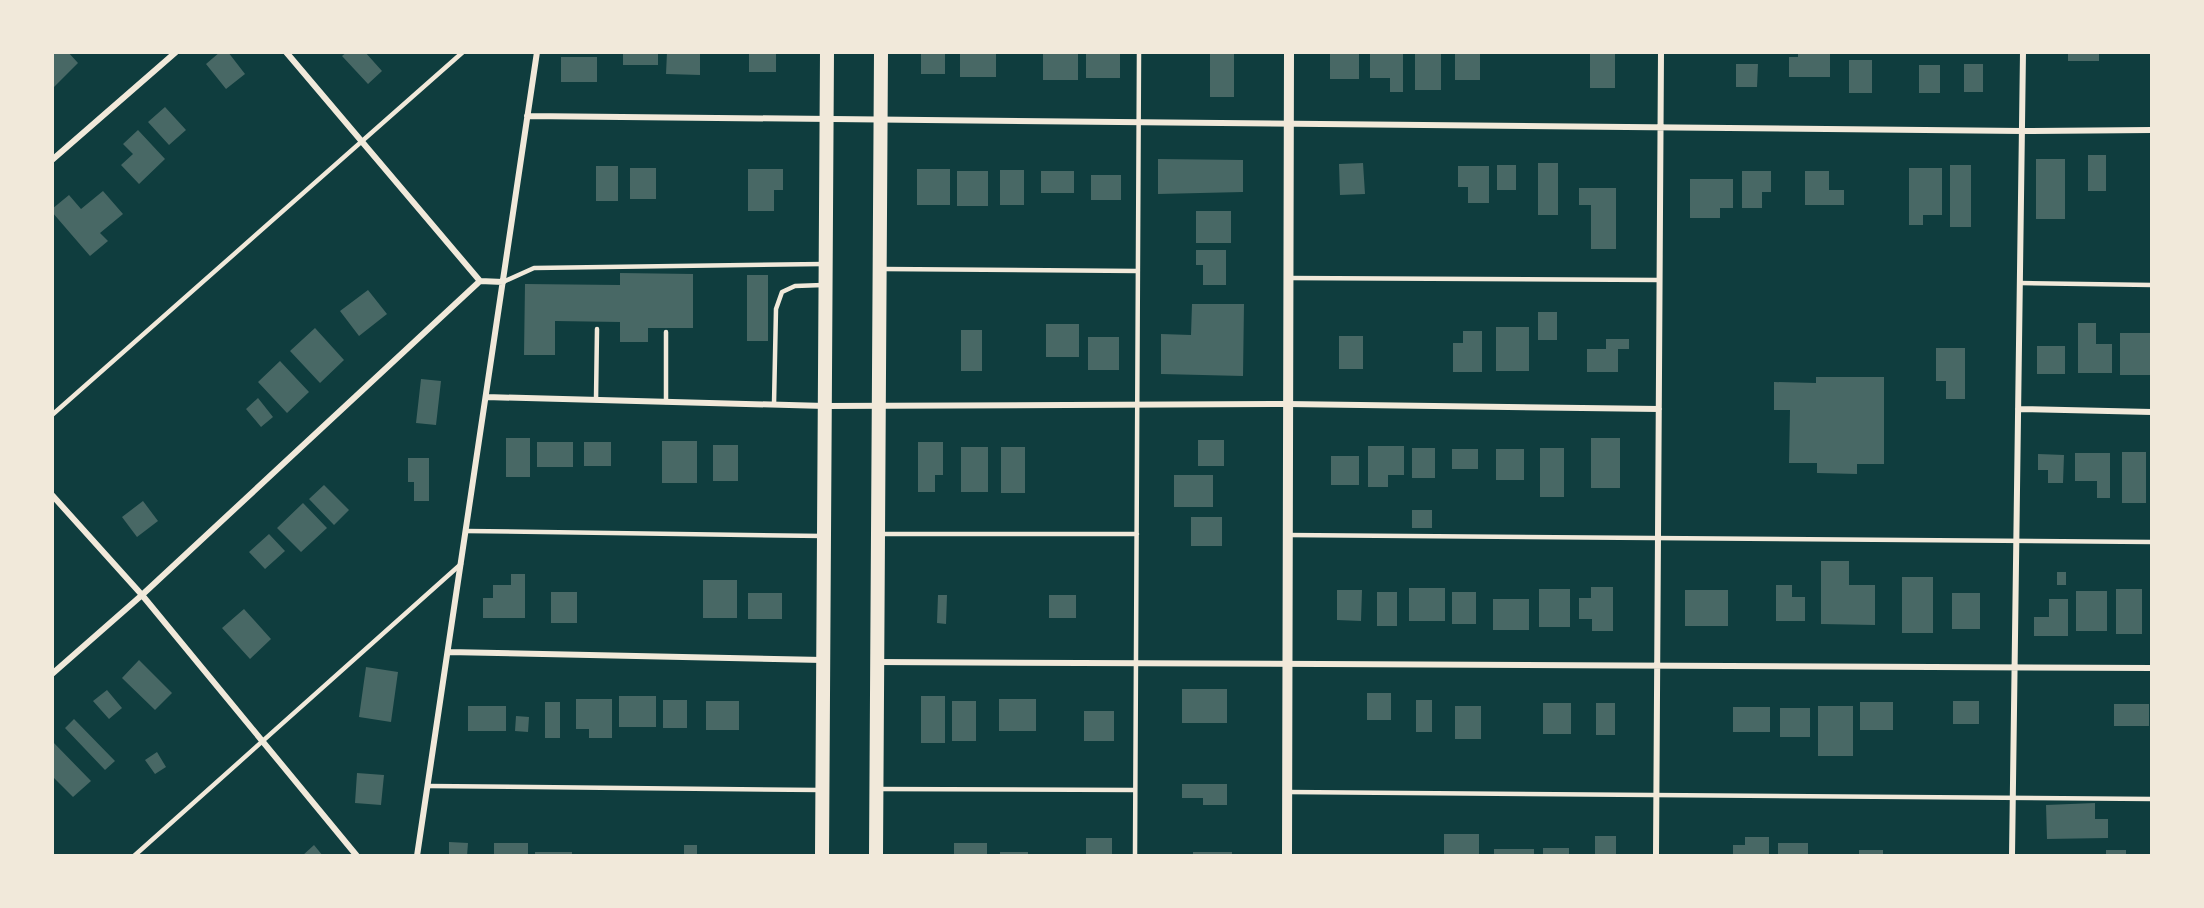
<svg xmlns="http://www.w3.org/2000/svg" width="2204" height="908" viewBox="0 0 2204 908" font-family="'Fira Sans',sans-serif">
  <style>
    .building { fill: #486865 }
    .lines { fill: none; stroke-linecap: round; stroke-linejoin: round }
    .service { stroke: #f1e9da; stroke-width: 4.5 }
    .minor { stroke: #f1e9da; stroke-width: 6 }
    .tertiary { stroke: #f1e9da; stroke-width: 10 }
    .primary { stroke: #f1e9da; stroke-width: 14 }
  </style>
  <rect width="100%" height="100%" fill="#0f3d3e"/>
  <path class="building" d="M52,52H68L78,63L54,87Z
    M220,52H228L245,74L226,89L206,64Z
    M347,52H365L382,71L368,84L342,56Z
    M623,52H658V65H623Z
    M667,52H700V75L666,74Z
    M749,52H776V72H749Z
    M921,52H945V74H921Z
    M1043,52H1078V80H1043Z
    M1086,52H1120V78H1086Z
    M1330,52H1359V79H1330Z
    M1370,52L1403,54V92H1390V78H1370Z
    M1455,52H1480V80H1455Z
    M1590,52H1615V88H1590Z
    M1798,52H1830V77H1789V57H1798Z
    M2068,52H2099V61H2068Z
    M960,53H996V77H960Z
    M1210,53H1234V97H1210Z
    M1415,54H1441V90H1415Z
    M561,57H597V82H561Z
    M1849,60H1872V93H1849Z
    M1736,64H1758L1757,87H1736Z
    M1964,64H1983V92H1964Z
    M1919,65H1940V93H1919Z
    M165,107L186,130L169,145L148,122Z
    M138,130L165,159L139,184L121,165L133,154L123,144Z
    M2088,155H2106V191H2088Z
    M1158,159L1243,160V192L1158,194Z
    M2036,159H2065V219H2036Z
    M1363,163L1365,194L1340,195L1339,164Z
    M1538,163H1558V215H1538Z
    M1497,165H1516V190H1497Z
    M1950,165H1971V227H1950Z
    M596,166H618V201H596Z
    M1458,166H1489V203H1468V187H1458Z
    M630,168H656V199H630Z
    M1909,168H1942V215H1923V225H1909Z
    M748,169H783V190H774V211H748Z
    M917,169H950V205H917Z
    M1000,170H1024V205H1000Z
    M957,171H988V206H957Z
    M1041,171H1074V193H1041Z
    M1742,171H1771V192H1762V208H1742Z
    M1805,171H1829V190H1844V205H1805Z
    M1091,175H1121V200H1091Z
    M1690,179H1733V208H1720V218H1690Z
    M1579,188H1616V249H1591V205H1579Z
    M103,191L123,214L100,233L108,241L90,256L52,212V209L69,195L81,209Z
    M1196,211H1231V243H1196Z
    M1196,250H1226V285H1203V265H1196Z
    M620,273L693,274V328H648V342H620V322L555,321V355H524L525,284L620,285Z
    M747,275H768V341H747Z
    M368,290L387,314L359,336L340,311Z
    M1192,304H1244L1243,376L1161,374V334L1191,335Z
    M1538,312H1557V340H1538Z
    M2078,323H2096V344H2112V373H2078Z
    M1046,324H1079V357H1046Z
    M1496,327H1529V371H1496Z
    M315,328L344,360L320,383L290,351Z
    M961,330H982V371H961Z
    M1463,331H1482V372H1453V343H1463Z
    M2120,333H2152V375H2120Z
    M1339,336H1363V369H1339Z
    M1088,337H1119V370H1088Z
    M1606,339H1629V349H1618V372H1587V349H1606Z
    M2037,346H2065V374H2037Z
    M1936,348H1965V399H1946V381H1936Z
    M280,361L309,392L287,413L258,382Z
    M1816,377H1884V464H1857V474L1817,473V463H1789L1790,410H1774V382L1816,383Z
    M421,379L441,381L436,425L416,423Z
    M258,398L273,417L261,427L246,409Z
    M506,438H530V477H506Z
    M1591,438H1620V488H1591Z
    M1198,440H1224V466H1198Z
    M662,441H697V483H662Z
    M537,442H573V467H537Z
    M584,442H611V466H584Z
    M918,442H943V475H935V492H918Z
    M713,445H738V481H713Z
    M1368,446H1404V475H1388V487H1368Z
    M961,447H988V492H961Z
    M1001,447H1025V493H1001Z
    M1412,448H1435V478H1412Z
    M1540,448H1564V497H1540Z
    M1452,449H1478V469H1452Z
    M1496,449H1524V480H1496Z
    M2122,452H2146V503H2122Z
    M2075,453H2110V498H2097V481H2075Z
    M2038,454L2064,455L2063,483H2048V470H2038Z
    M1331,456H1359V485H1331Z
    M408,458H429V501H414V482H408Z
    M1174,475H1213V507H1174Z
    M324,485L349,510L334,525L309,499Z
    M143,501L158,521L137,537L122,517Z
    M303,503L327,528L301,552L277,528Z
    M1412,510H1432V528H1412Z
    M1191,517H1222V546H1191Z
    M269,534L285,551L265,569L249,552Z
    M1821,561H1849V585H1875V625L1821,624Z
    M2057,572H2066V585H2057Z
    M511,574H525V618H483V598H493V585H511Z
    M1902,577H1933V633H1902Z
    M703,580H737V618H703Z
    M1776,585H1792V597H1805V621H1776Z
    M1591,587H1613V631H1592V619H1579V598H1591Z
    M1409,588H1445V621H1409Z
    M1539,589H1570V627H1539Z
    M2116,589H2142V634H2116Z
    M1337,590H1362L1361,621L1337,620Z
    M1685,590H1728V626H1685Z
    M2076,591H2107V631H2076Z
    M551,592H577V623H551Z
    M1377,592H1397V626H1377Z
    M1452,592H1476V624H1452Z
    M748,593H782V619H748Z
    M1952,593H1980V629H1952Z
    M938,595H947L946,624L937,623Z
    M1049,595H1076V618H1049Z
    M1493,599H1529V630H1493Z
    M2049,599H2068V636H2034V617H2049Z
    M244,609L271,639L250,659L222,628Z
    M139,660L172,693L155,710L122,678Z
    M366,667L398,672L391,722L359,717Z
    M1182,689H1227V723H1182Z
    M107,690L122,708L109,719L93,701Z
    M1367,693H1391V720H1367Z
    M619,696H656V727H619Z
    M921,696H945V743H921Z
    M576,699H612V738H589V729H576Z
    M999,699H1036V731H999Z
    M663,700H687V728H663Z
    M1416,700H1432V732H1416Z
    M706,701H739V730H706Z
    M952,701H976V741H952Z
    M1953,701H1979V724H1953Z
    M545,702H560V738H545Z
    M1860,702H1893V730H1860Z
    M1543,703H1571V734H1543Z
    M1596,703H1615V735H1596Z
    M2114,704H2149V726H2114Z
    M468,706H506V731H468Z
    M1455,706H1481V739H1455Z
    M1818,706H1853V756H1818Z
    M1733,707H1770V732H1733Z
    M1780,708H1810V737H1780Z
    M1084,711H1114V741H1084Z
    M516,716L529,717L528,732L515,731Z
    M74,719L115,761L105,770L65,728Z
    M52,741L91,781L73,797L52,776Z
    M157,752L166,767L155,774L145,760Z
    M357,773L384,775L381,805L355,803Z
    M1182,784H1227V805H1203V798H1182Z
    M2095,803V819H2108V838L2047,839L2046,805Z
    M1444,834H1479V856H1444Z
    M1595,836H1616V856H1595Z
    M1745,837H1769V856H1733V845H1745Z
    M1086,838H1112V856H1086Z
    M449,842L468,843L467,856H449Z
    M494,843H528V856H494Z
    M954,843H987V856H954Z
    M1778,843H1808V856H1778Z
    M314,845L323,856H302Z
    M684,845H697V856H684Z
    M1543,848H1569V856H1543Z
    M1494,849H1534V856H1494Z
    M1859,850H1883V856H1859Z
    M2106,850H2126V856H2106Z
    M535,852H572V856H535Z
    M1000,852H1028V856H1000Z
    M1193,852H1232V856H1193Z"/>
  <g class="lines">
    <path class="service" d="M883,269L1138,271
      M1288,278L1659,280
      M503,282L534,268L824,264
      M2020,283L2152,285
      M596,400L597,329
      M666,402V332
      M774,404L776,309L782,292L795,286L823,285
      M52,415L463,52
      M466,531L823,536
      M881,534H1137
      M1287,535L2152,542
      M428,786L820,790
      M877,789L1135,790
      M1287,792L2152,799
      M134,856L461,564
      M1135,856L1139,52"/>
    <path class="minor" d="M286,52L480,281
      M527,116L2022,131L2152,130
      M52,160L176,52
      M486,397L825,406L1287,404L1659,409
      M2018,409L2152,412
      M52,495L142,595L357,856
      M448,652L823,660
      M877,662L2152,668
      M52,674L142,595L480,281L503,282
      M417,856L537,52
      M1656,856L1661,52
      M2012,856L2023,52"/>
    <path class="tertiary" d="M1287,856L1289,52"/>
    <path class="primary" d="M822,856L827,52
      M876,856L881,52"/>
  </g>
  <rect width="2204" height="908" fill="none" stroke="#f1e9da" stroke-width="108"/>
</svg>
